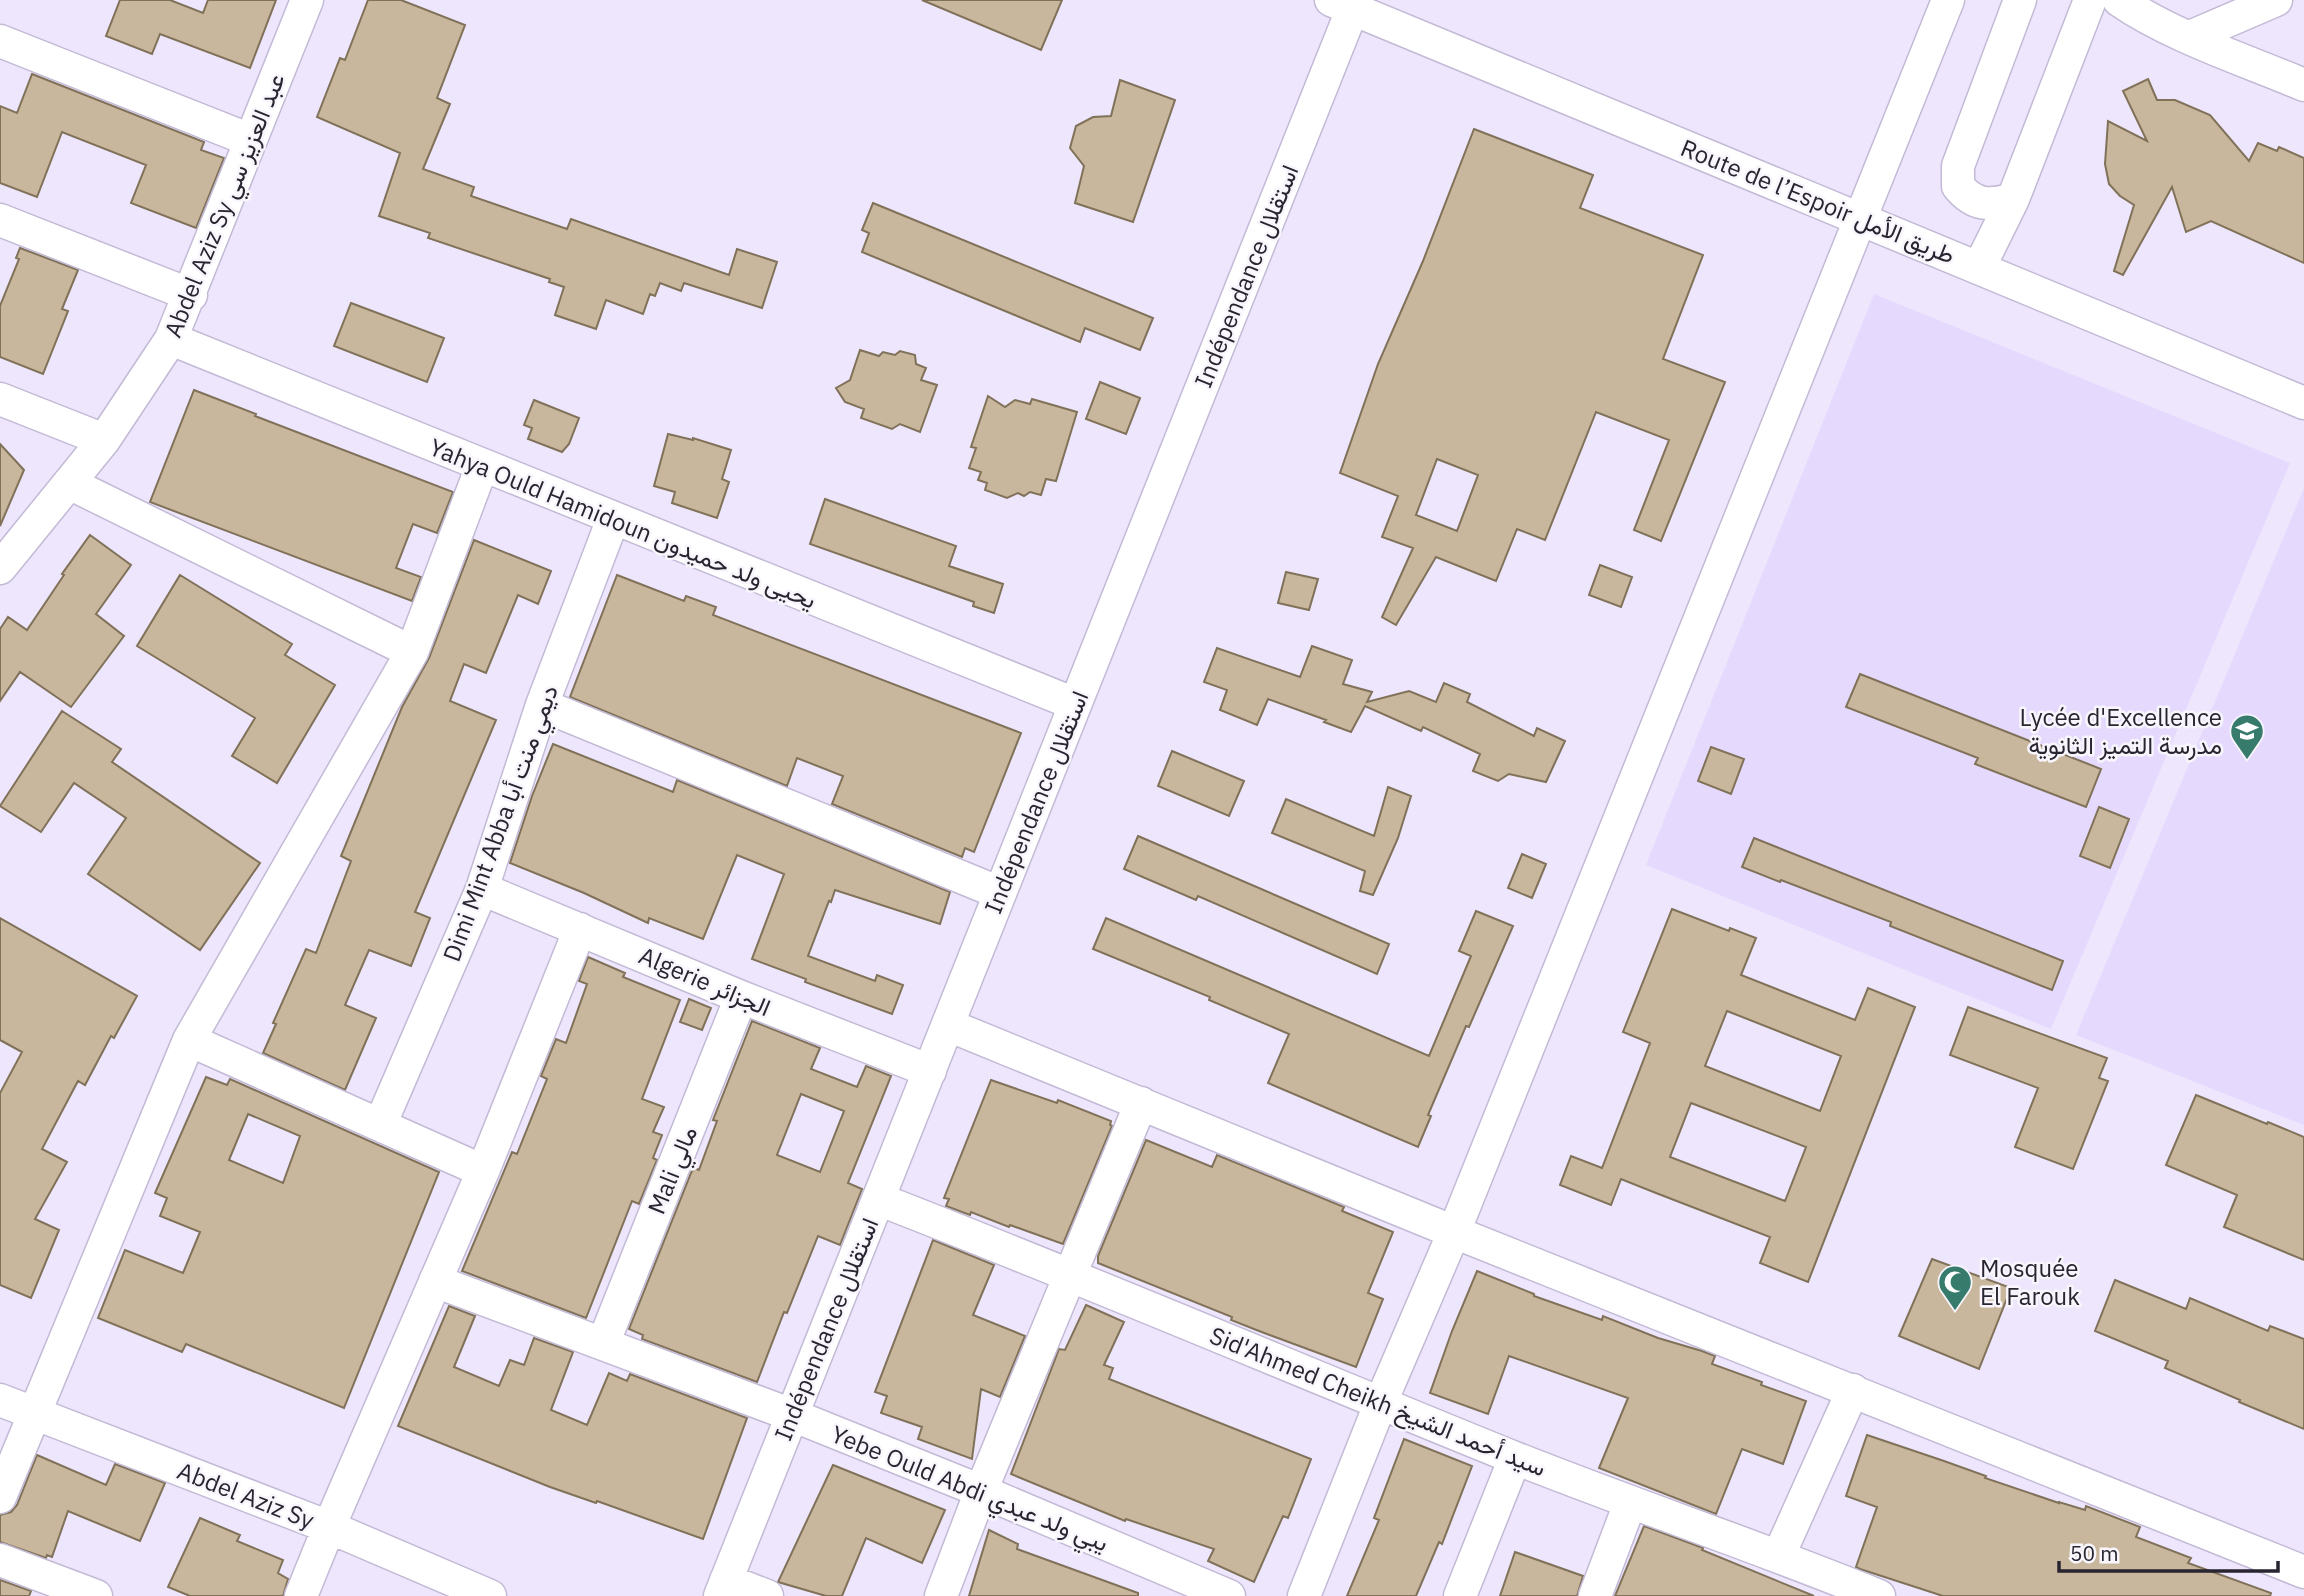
<svg xmlns="http://www.w3.org/2000/svg" width="2304" height="1596" viewBox="0 0 2304 1596" font-family="'IBM Plex Sans',Vazirmatn,sans-serif">
  <style>
    .built { fill: #e5dafe }
    .building { fill: #c8b79d; stroke: #807159; stroke-width: 2; fill-rule: evenodd }
    .lines { fill: none; stroke-linecap: round; stroke-linejoin: round }
    .minor-casing { stroke: #c3bad6; stroke-width: 35 }
    .minor { stroke: #fff; stroke-width: 32 }
    .labels { text-anchor: middle; dominant-baseline: central; stroke-width: 5; stroke-linejoin: round; paint-order: stroke }
    .street-label { font-size: 24px; fill: #292530; stroke: #f8f6fc }
    .poi-label { font-size: 24px; fill: #292530; stroke: #f8f6fc; text-anchor: end }
  </style>
  <rect width="100%" height="100%" fill="#ede6fd"/>
  <path class="built" d="M1874,294L2290,463L2051,1029L1646,865Z
    M2304,488V1125L2076,1035Z"/>
  <path class="building" d="M120,0H170L203,13L208,0H276L250,68L160,34L152,54L106,36Z
    M368,0H401L465,25L437,98L450,104L423,169L474,187L471,196L567,229L571,219L729,275L737,249L777,262L762,308L684,283L681,291L660,283L655,296L650,294L643,314L606,300L596,329L555,315L564,287L549,282L550,279L428,238L430,233L379,216L400,153L317,117L340,58L345,60Z
    M922,0H1062L1041,50Z
    M32,74L204,142L201,150L224,158L196,228L131,203L146,165L62,132L37,197L0,183V106L17,113Z
    M2148,79L2157,100H2175L2210,115L2249,161L2258,143L2277,151L2279,147L2304,158V263L2211,221L2186,232L2172,187L2123,275L2114,271L2134,205L2120,196L2109,184L2105,164L2108,121L2147,141L2123,91Z
    M1120,80L1175,100L1133,222L1075,203L1084,166L1070,148L1076,126L1093,117L1111,116Z
    M1474,129L1593,175L1580,208L1703,255L1663,359L1725,382L1661,541L1634,530L1669,440L1596,412L1545,540L1517,529L1496,581L1436,557L1396,625L1382,617L1413,548L1382,537L1398,496L1340,473L1378,364L1423,261ZM1437,459L1478,475L1457,531L1416,515Z
    M873,203L1153,318L1140,350L1085,328L1080,342L862,252L869,233L862,230Z
    M20,248L78,270L62,309L68,311L43,374L0,357V306L19,259L16,258Z
    M351,303L444,338L427,382L334,346Z
    M860,350L879,356L883,352L895,355L900,351L915,355L916,364L926,368L921,380L937,385L920,432L900,424L892,429L861,418L864,409L845,402L836,388L850,380Z
    M1100,382L1140,398L1126,434L1086,419Z
    M194,390L256,414L255,416L453,492L437,533L413,524L396,568L421,577L412,601L150,502Z
    M988,396L1005,407L1015,400L1030,404L1032,399L1077,412L1056,481L1046,479L1041,495L1030,492L1024,496L1018,493L1007,498L985,490L987,483L978,480L981,472L969,468L976,448L971,447Z
    M534,400L579,418L569,444L562,452L528,439L532,428L524,425Z
    M668,434L693,440V438L731,450L722,479L729,482L717,518L672,503L675,492L654,486Z
    M0,444L24,470L0,526Z
    M825,499L956,546L949,566L1003,584L994,613L973,606L974,602L810,544Z
    M90,535L131,565L96,614L124,636L71,707L20,672L0,701V629L8,617L27,630L64,575L62,574Z
    M474,540L551,571L538,604L518,595L486,673L464,664L450,701L496,720L415,912L430,918L411,966L369,950L345,1005L376,1018L345,1090L263,1053L276,1024L273,1023L306,949L316,953L351,861L341,856L402,707L429,658Z
    M1600,565L1632,577L1621,607L1589,595Z
    M1286,572L1318,579L1309,610L1278,603Z
    M180,575L292,644L285,655L335,685L277,783L232,756L255,718L137,646Z
    M617,575L684,601L686,596L716,607L713,615L1021,733L974,852L965,848L962,857L832,804L843,776L797,758L787,786L570,697Z
    M1312,646L1352,660L1343,684L1372,692L1367,702L1409,691L1436,702L1444,683L1470,694L1467,702L1534,736L1537,728L1565,741L1546,782L1509,774L1498,781L1473,771L1480,754L1423,727L1421,731L1365,706L1351,732L1324,722L1326,720L1268,699L1257,725L1220,710L1227,690L1204,682L1217,648L1300,677Z
    M1860,674L2101,769L2086,807L1975,764L1978,758L1846,707Z
    M62,711L121,749L112,762L260,863L200,950L88,874L126,818L74,783L41,832L0,806Z
    M553,744L673,792L677,780L950,892L940,924L835,890L831,902L829,901L808,956L875,981L877,975L903,985L892,1014L805,982L806,979L752,959L784,874L737,855L703,939L649,918L648,923L584,893L510,863L532,796Z
    M1711,747L1744,759L1731,794L1698,781Z
    M1172,751L1244,781L1229,816L1158,786Z
    M1388,787L1411,796L1398,838L1373,895L1360,891L1365,871L1272,833L1286,799L1374,836Z
    M2099,807L2129,819L2110,868L2080,856Z
    M1138,836L1389,944L1377,974L1198,896L1196,900L1124,869Z
    M1754,838L2063,961L2052,990L1890,926L1891,922L1781,880L1780,882L1742,867Z
    M1522,854L1546,864L1532,898L1508,888Z
    M1672,909L1729,931L1730,928L1756,938L1741,975L1855,1020L1868,988L1915,1007L1808,1282L1760,1263L1770,1237L1656,1193L1621,1179L1611,1205L1560,1185L1571,1156L1602,1168L1650,1043L1623,1032ZM1727,1011L1841,1056L1820,1111L1705,1066ZM1691,1103L1806,1147L1785,1201L1670,1157Z
    M1476,911L1513,926L1469,1027L1466,1026L1428,1115L1431,1116L1418,1147L1268,1083L1289,1034L1209,1000L1210,997L1093,949L1106,918L1429,1056L1471,956L1459,951Z
    M0,918L137,996L114,1038L111,1036L85,1085L78,1081L42,1149L67,1162L35,1219L59,1230L31,1298L0,1285V1093L22,1052L0,1040Z
    M588,957L625,973L623,977L680,1000L642,1099L664,1107L653,1132L662,1135L653,1158L657,1160L639,1204L632,1201L586,1318L462,1271L512,1152L517,1154L547,1079L541,1076L556,1039L566,1043L587,984L579,981Z
    M689,999L711,1008L702,1030L680,1022Z
    M1968,1007L2107,1058L2099,1078L2108,1081L2073,1169L2015,1147L2038,1088L1950,1055Z
    M752,1021L820,1048L811,1069L857,1087L866,1066L891,1076L848,1183L862,1189L840,1245L818,1236L787,1313L784,1312L757,1382L642,1339L643,1335L629,1329L691,1173L694,1168L699,1170L717,1121L713,1120ZM801,1094L844,1111L820,1172L777,1155Z
    M206,1077L227,1085L230,1079L439,1172L344,1408L186,1344L182,1352L98,1318L125,1250L183,1273L200,1232L160,1216L167,1198L155,1193ZM248,1114L300,1136L283,1183L229,1160Z
    M991,1080L1057,1103L1058,1100L1111,1121L1110,1125L1112,1126L1063,1244L1010,1225L1009,1227L971,1212L970,1215L946,1206L949,1199L944,1198Z
    M2196,1095L2267,1124L2268,1122L2304,1137V1260L2224,1227L2237,1195L2166,1165Z
    M1146,1140L1212,1167L1217,1155L1344,1207L1342,1211L1393,1232L1368,1293L1383,1299L1356,1367L1259,1331L1231,1320L1232,1317L1098,1263V1256Z
    M933,1240L994,1265L973,1315L1025,1336L1000,1397L981,1389L972,1459L918,1439L922,1427L881,1413L887,1396L875,1392Z
    M1932,1259L2011,1288L1979,1369L1899,1336Z
    M1477,1271L1534,1294V1296L1602,1320L1603,1316L1658,1338L1702,1351L1715,1356L1712,1364L1762,1382L1761,1385L1806,1401L1783,1464L1742,1449L1716,1514L1599,1468L1628,1398L1509,1356L1488,1414L1430,1393L1452,1331Z
    M2115,1280L2186,1309L2190,1298L2268,1331L2270,1326L2304,1339V1429L2239,1402L2240,1400L2165,1368L2168,1361L2095,1331Z
    M1086,1305L1124,1322L1104,1365L1113,1368L1109,1379L1311,1459L1288,1518L1283,1516L1254,1582L1208,1561L1214,1549L1126,1519L1125,1521L1011,1474L1059,1349L1065,1350Z
    M449,1306L475,1316L454,1367L499,1386L510,1360L524,1365L534,1338L573,1352L551,1410L587,1425L609,1373L627,1381L630,1374L747,1418L703,1539L597,1501L596,1503L550,1487L398,1426Z
    M1867,1435L1944,1461L1986,1476L1985,1478L2059,1503V1502L2085,1510L2086,1506L2140,1527L2136,1537L2191,1558L2188,1563L2271,1593L2270,1596H1943L1860,1569L1856,1567L1877,1507L1846,1496Z
    M1404,1439L1472,1466L1442,1544L1439,1542L1416,1596H1347L1379,1520L1374,1518Z
    M37,1455L106,1485L115,1464L165,1483L140,1541L68,1511L52,1557L47,1555L46,1558L0,1542V1515L11,1512L17,1505Z
    M833,1465L945,1510L922,1563L866,1538L842,1596H826L778,1582Z
    M200,1518L240,1535L237,1541L283,1560L278,1573L288,1579L283,1596H190L168,1587Z
    M1644,1526L1703,1548L1702,1550L1814,1596H1615Z
    M989,1530L1018,1544L1017,1549L1138,1593V1596H969Z
    M1515,1552L1583,1576L1577,1596H1500Z
    M0,1580L31,1591L29,1596H0Z"/>
  <g class="lines">
    <g class="minor-casing">
      <path id="minor" d="M1331,0L2304,403
        M2020,0L1958,166V186C1974,206 1990,206 2013,199L2090,0
        M2119,0C2171,36 2245,60 2304,85
        M2190,37L2276,0
        M0,41L250,140
        M0,220L191,295
        M1979,268L2013,199
        M171,339L1075,704
        M0,399L104,440
        M69,483L412,652
        M0,568L104,440L171,339L307,0
        M542,705L1000,893
        M482,889L741,997L930,1071
        M948,1025L1454,1232L2304,1572
        M189,1040L483,1171
        M380,1125L482,889L542,705L613,519
        M878,1199C1092,1282 1302,1372 1515,1458C1636,1506 1759,1547 1879,1596
        M435,1281L792,1415L981,1491L1229,1596
        M603,1344L741,997
        M0,1400L329,1527L490,1596
        M0,1497L189,1040L412,652L482,466
        M1779,1555L1853,1390
        M0,1560L96,1596
        M726,1580L767,1596
        M301,1596L329,1527L483,1171L580,929
        M720,1596L1356,0
        M941,1596L981,1491L1141,1103
        M1304,1596L1381,1402L1454,1232L1948,0
        M1460,1596L1515,1458
        M1595,1596L1630,1503"/>
    </g>
    <use href="#minor" class="minor"/>
  </g>
  <defs>
    <g id="school-pin" transform="scale(1.75)"><path d="M0 17L-7.5 6A9.5 9.5 0 1 1 7.5 6Z" fill="#377b6d" stroke="#f8f6fc"/><path d="M0-5L7-2L0 1L-7-2ZM-4 1L0 2.5L4 1V4Q0 6-4 4Z" fill="#fff"/></g>
    <g id="mosque-pin" transform="scale(1.75)"><path d="M0 17L-7.5 6A9.5 9.5 0 1 1 7.5 6Z" fill="#377b6d" stroke="#f8f6fc"/><path d="M3.5-4.9A6 6 0 1 0 3.5 4.9A5 5 0 1 1 3.5-4.9Z" fill="#fff"/></g>
  </defs>
  <g fill-rule="evenodd">
    <use href="#school-pin" x="2247" y="731"/>
    <use href="#mosque-pin" x="1955" y="1282"/>
  </g>
  <g class="labels">
    <g class="street-label">
      <text transform="translate(1818 201) rotate(22)">Route de l’Espoir طريق الأمل</text>
      <text transform="translate(224 205) rotate(-68)">Abdel Aziz Sy عبد العزيز سي</text>
      <text transform="translate(1246 276) rotate(-68)">Indépendance استقلال</text>
      <text transform="translate(623 523) rotate(22)">Yahya Ould Hamidoun يحيى ولد حميدون</text>
      <text transform="translate(1036 802) rotate(-68)">Indépendance استقلال</text>
      <text transform="translate(500 823) rotate(-70)">Dimi Mint Abba ديمي منت أبا</text>
      <text transform="translate(705 981) rotate(23)">Algerie الجزائر</text>
      <text transform="translate(672 1170) rotate(-68)">Mali مالي</text>
      <text transform="translate(826 1329) rotate(-68)">Indépendance استقلال</text>
      <text transform="translate(1378 1401) rotate(22)">Sid'Ahmed Cheikh سيد أحمد الشيخ</text>
      <text transform="translate(970 1488) rotate(22)">Yebe Ould Abdi يبي ولد عبدي</text>
      <text transform="translate(246 1495) rotate(21)">Abdel Aziz Sy</text>
    </g>
    <g class="poi-label">
      <text x="2222" y="717">Lycée d'Excellence<tspan x="2222" dy="28">مدرسة التميز الثانوية</tspan></text>
      <text x="1980" y="1268" text-anchor="start">Mosquée<tspan x="1980" dy="28">El Farouk</tspan></text>
    </g>
  </g>
  <path d="M2059 1561v10h219v-10" fill="none" stroke="#292530" stroke-width="3.5"/>
  <text x="2070" y="1561" font-size="21" fill="#292530" stroke="#f8f6fc" stroke-width="5" paint-order="stroke">50 m</text>
</svg>
